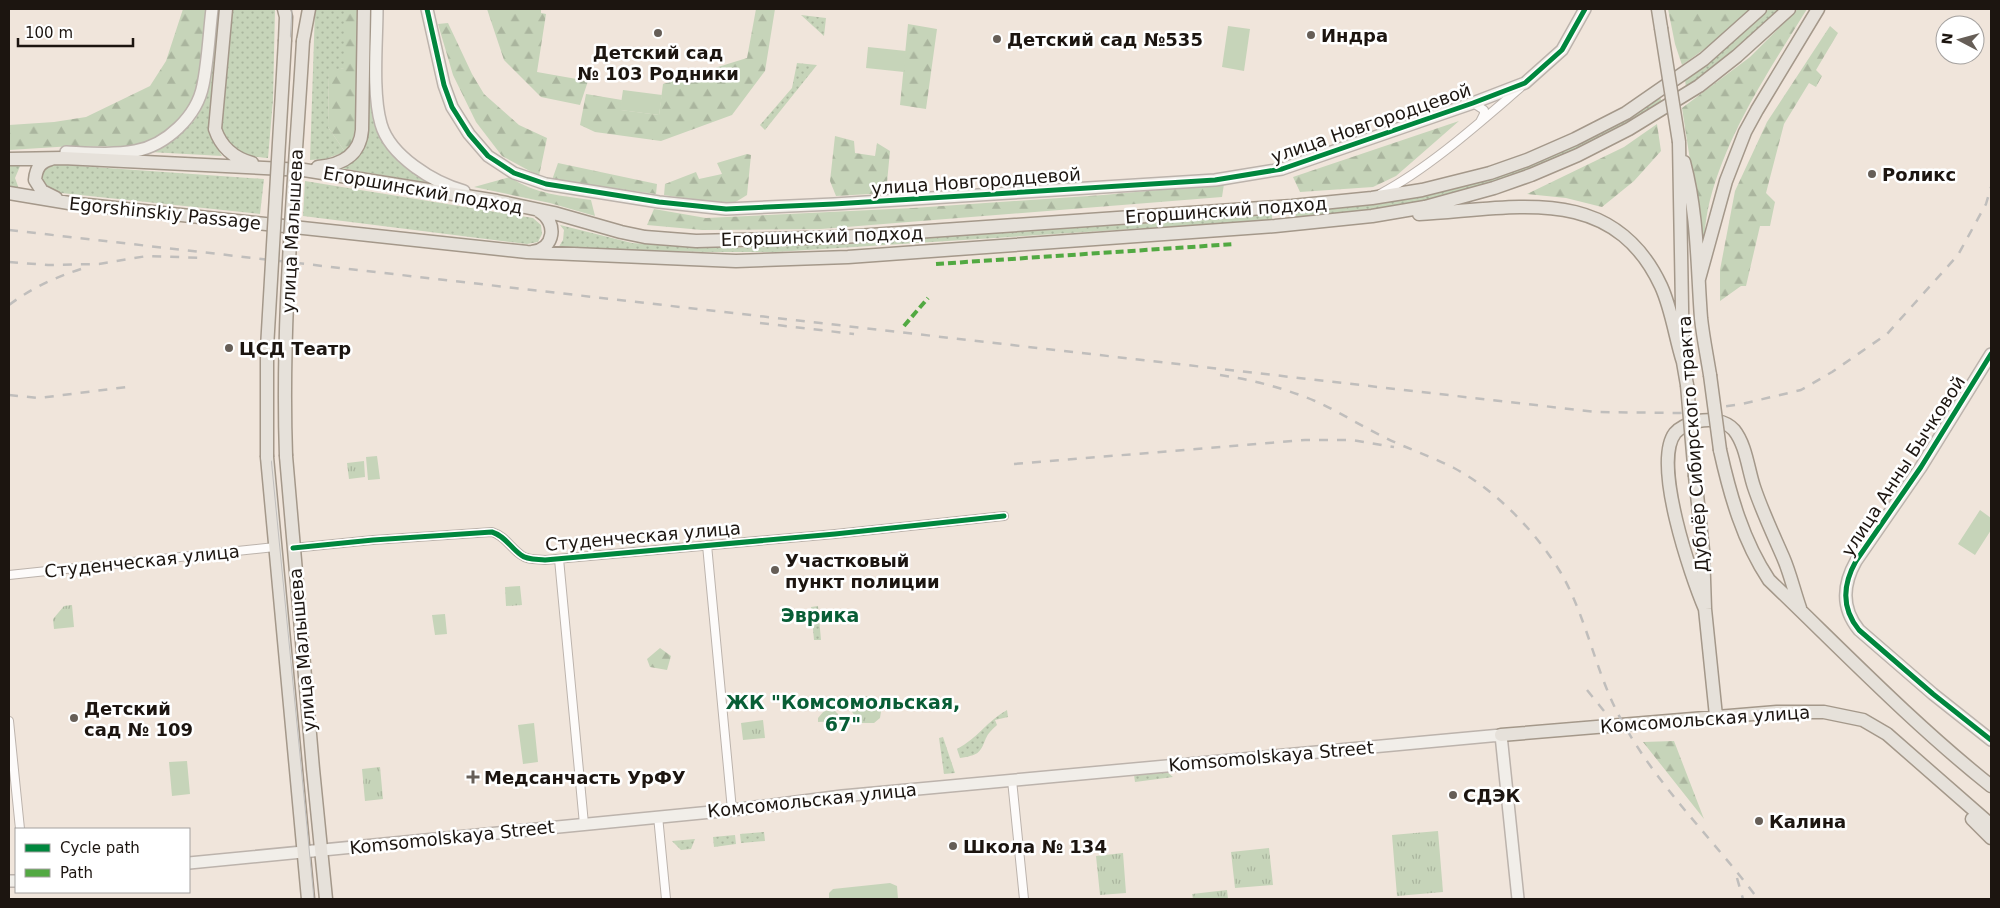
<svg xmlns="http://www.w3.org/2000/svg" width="2000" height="908" viewBox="0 0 2000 908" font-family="'DejaVu Sans',sans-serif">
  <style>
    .grass { fill: url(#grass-dots) }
    .forest { fill: url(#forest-firs) }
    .park { fill: url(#park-tufts) }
    .pitch { fill: #c6d4b9 }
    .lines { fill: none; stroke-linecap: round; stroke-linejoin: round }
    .street-casing { stroke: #bcb3ac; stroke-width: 10 }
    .secondary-casing { stroke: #bcb3ac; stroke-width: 14 }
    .primary-casing { stroke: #a4988a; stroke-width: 15 }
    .street { stroke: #fdfbfa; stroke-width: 8 }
    .secondary { stroke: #f1eee9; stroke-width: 11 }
    .primary { stroke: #e6e1da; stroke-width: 12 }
    .tram { stroke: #c0bebc; stroke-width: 1 }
    .rail { stroke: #c0bebc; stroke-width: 2.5; stroke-dasharray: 9 9; stroke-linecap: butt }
    .primary-bridge-casing { stroke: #a4988a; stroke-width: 15; stroke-linecap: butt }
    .primary-bridge { stroke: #e6e1da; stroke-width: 12 }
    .quiet { stroke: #52a942; stroke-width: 4; stroke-dasharray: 8 4; stroke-linecap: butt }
    .cycleway-casing { stroke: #fff; stroke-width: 8 }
    .cycleway { stroke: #00873e; stroke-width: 5 }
    .poi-dot { fill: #665e57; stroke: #fff; stroke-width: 2 }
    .labels { text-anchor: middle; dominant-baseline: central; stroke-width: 5; stroke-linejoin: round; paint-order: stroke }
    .poi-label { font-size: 18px; font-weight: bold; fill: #1c1510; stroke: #fff; text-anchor: start }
    .street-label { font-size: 18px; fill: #1c1510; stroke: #fff }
    .neighbourhood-label { font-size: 19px; font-weight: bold; fill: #095e36; stroke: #fff }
  </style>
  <defs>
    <pattern id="grass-dots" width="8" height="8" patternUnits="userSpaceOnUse" patternTransform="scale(1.25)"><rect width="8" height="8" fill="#c6d4b9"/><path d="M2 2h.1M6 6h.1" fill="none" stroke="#aab59e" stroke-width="1.8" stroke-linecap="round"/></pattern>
    <pattern id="forest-firs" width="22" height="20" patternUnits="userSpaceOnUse" patternTransform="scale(1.25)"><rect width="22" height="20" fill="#c6d4b9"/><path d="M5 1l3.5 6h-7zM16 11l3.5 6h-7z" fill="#aab59e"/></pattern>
    <pattern id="park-tufts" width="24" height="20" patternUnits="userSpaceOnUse" patternTransform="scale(1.25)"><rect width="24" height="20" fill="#c6d4b9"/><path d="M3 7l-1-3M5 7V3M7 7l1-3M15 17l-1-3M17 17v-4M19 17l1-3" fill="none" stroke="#aab59e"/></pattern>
  </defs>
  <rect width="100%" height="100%" fill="#f0e5db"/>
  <path class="grass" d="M216,9H221L209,124L211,138L222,156L150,152C168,141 191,130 200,111C214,85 213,38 216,9Z
    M232,9H275L273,100L268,158C239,156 229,151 220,123Z
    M315,9H344V68L329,72L328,127L345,152L325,159L310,160Z
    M367,9H372L379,130L389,151L408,168L430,183L340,168L362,150Z
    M1769,9H1780L1728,56L1686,88L1685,79L1731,44Z
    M801,15L826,18L824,36Z
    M797,63L817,65L765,130L760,125L792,88Z
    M1660,97L1662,102L1617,130L1545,165L1474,190L1381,210L1296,219V212L1380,204L1432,194Z
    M21,164L15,178L19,189L9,187V165Z
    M51,164L264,179L260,214L52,192L45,189L39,174L42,169Z
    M305,181L533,218L541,225L542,234L538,242L527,244L303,216Z
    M1272,214V220L776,252H706L558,248L563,240L564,230L560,225L632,243L704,248L776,247Z
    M818,606L821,640H814L811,607Z
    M1007,710L1008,717L995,720L997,725C994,728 988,733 986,738C980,754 978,755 960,758L957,749C977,739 988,720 1007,710Z
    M943,737L955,773L944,774L939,738Z
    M1167,772L1173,777L1135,782L1134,775Z
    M764,832L765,841L741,843L740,834Z
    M735,835L736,844L714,847L713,837Z
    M695,839L691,849L681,850L672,841Z"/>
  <path class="forest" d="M183,9H208L198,91L179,122L165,133L148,142L128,147L73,146L9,150V125L54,122L86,117L150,86L166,61Z
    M344,9H359L355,129L352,145L345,152L328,127L329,71L344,68Z
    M487,9H541V13L546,14L537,72L588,81L580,105L541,97L504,60Z
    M756,9H775L765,71L732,115L661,141L595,132L580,125L586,94L622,100L621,110L659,115L663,84L747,58Z
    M1668,9H1750L1724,35L1682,65L1675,44Z
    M1798,9H1807C1770,69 1728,131 1710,200C1706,215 1705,231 1703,245L1682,108L1750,57Z
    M448,23L472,74L484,94L519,125L547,138L539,176L502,156L476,122L453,75L438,24Z
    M908,24L937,29L926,109L900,105Z
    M1830,26L1838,33L1816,70L1822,76L1816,87L1809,83L1784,124L1766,193L1775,202L1770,226H1760L1746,286H1741L1720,301V270L1735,191L1767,122Z
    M1459,121L1396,176L1373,187L1300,192L1293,177Z
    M1657,124L1661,151L1634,181L1602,207L1566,198L1527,194L1624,147Z
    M835,136L854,141L855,153L875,156L877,143L890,151L886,193L836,196L830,181Z
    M747,154L751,155L747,195L734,203L703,201L664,195L665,184L696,172L699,179L722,174L717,163Z
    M558,163L657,184L656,194L552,180Z
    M510,177C534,194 563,196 591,200L595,216L550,203L474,187Z
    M1224,184L1222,197L821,229L702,230L647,225L654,209L706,218L913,208L1103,195Z
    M660,648L671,656L667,670L650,667L647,659Z
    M1674,741L1704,819L1643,742Z"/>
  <path class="park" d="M364,461L365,477L349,479L347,463Z
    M520,586L522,605L506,606L505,587Z
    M72,605L74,627L54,629L53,619L64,606Z
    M866,696L871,697L875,702H879L882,705L880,718L874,723H857V719L848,706L851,701Z
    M834,710L838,714V721L818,722V718L824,711Z
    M763,720L765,738L743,740L741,723Z
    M380,767L383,799L365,801L362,769Z
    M1438,831L1443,892L1397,896L1392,835Z
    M1269,848L1273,885L1235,888L1231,852Z
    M1123,853L1126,893L1100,895L1096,856Z
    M1227,890L1228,899H1193L1192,894Z"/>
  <path class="pitch" d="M1228,26L1250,29L1244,71L1222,67Z
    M868,47L906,51L904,72L866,68Z
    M623,90L662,95L659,115L620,110Z
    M377,456L380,479L368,480L366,457Z
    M1980,510L1991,518V530L1975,555L1958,544Z
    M445,614L447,634L435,635L432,615Z
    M534,723L538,762L523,764L518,725Z
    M187,761L190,794L172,796L169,762Z
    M890,883L897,886L898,899H829V893L833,889Z"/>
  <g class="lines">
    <g class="street-casing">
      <path id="street" d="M1473,103L1484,110V114L1480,122
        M1380,194C1429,168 1478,124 1520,88
        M707,545L732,810
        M293,548L373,540L492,532C505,536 510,547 521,555C527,560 537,559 545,560L835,534L1004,516
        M559,559L584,824
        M9,575L275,547
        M9,721L20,829
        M1012,780L1024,899
        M658,816L666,899"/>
    </g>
    <g class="secondary-casing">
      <path id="secondary" d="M377,9C377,41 372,93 381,124C390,156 434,183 464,191
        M427,9L444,85L452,107L469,134L488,156L514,173L546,184L659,202L726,209L834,204L1215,180L1282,169L1473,103L1525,83L1562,50L1585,9
        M66,152C89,153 113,155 135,151C167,145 197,116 203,85C208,60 209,34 212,9
        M1991,354L1921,467L1856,561C1843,584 1841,608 1859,630L1933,694L1991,740
        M189,863L732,810L842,796L1501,735L1518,899
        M9,881H16"/>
    </g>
    <g class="primary-casing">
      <path id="primary" d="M226,9L215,129C221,147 233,158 252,163
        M284,9L286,17L285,40
        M1658,9L1661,28
        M303,41L309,9
        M1679,142L1683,362L1687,385
        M9,159L63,158L304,170L497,201L554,213L621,232L645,237L696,241L842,237L1292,206L1372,198L1422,190L1490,173L1527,160L1575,139L1626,113L1704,59L1760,9
        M51,159C40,161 36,169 35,180L42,191L56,198
        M1684,162C1698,215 1697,265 1701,318C1703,337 1707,356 1710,375
        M318,167C342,165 360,155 362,130L364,9
        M9,193L69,203L527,252L736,261L848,257L1275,226L1372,216L1425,207L1494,188L1531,175L1578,155L1629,129L1699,86L1737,56L1789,9
        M1419,214C1512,209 1612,181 1661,286C1672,310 1675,337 1683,362
        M532,252C555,249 558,222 539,211
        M1699,279L1726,181L1745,132L1757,110L1818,9
        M1720,450C1730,495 1743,541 1769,580C1842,650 1912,723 1991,786
        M286,456L313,769L326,899
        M267,457L308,899
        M1695,476L1703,550L1705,609L1716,716
        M1705,609C1691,576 1652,463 1675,433C1680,427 1691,423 1698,421C1710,419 1725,420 1734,430C1746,445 1748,469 1754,487C1762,511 1773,534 1783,557C1790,573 1794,591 1800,608
        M1501,735L1777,712H1824L1863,720L1887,734L1991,825
        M1972,819L1991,838"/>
    </g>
    <use href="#street" class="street"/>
    <use href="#secondary" class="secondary"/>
    <use href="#primary" class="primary"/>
    <path class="tram" d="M292,9L272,348L271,457L314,899"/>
    <path class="rail" d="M9,230L1596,412L1680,413L1742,404L1801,390L1832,372L1887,334L1958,255L1986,204L1991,187
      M9,262L48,265L99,264L147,256L206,258
      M9,305C33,287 56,277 84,268
      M760,323L854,334
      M1220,375C1253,380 1284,388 1315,401C1338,411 1359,425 1382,436C1405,448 1431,456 1454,468C1497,491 1536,532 1561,573C1588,620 1596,676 1623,723C1659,788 1714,840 1758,899
      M9,395L39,398L127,387
      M1014,464L1305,440H1352L1394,447
      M1587,690L1604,711
      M1737,878L1743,899"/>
    <g class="primary-bridge-casing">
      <path id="primary-bridge" d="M1661,28L1679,142
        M1710,375L1720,450
        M1687,385L1695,476
        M286,456C281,318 295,179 303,41
        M267,457V348L285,40"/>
    </g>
    <use href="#primary-bridge" class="primary-bridge"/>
    <path class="quiet" d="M936,264L1235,244
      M904,326L928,298"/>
    <g class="cycleway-casing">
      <path id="cycleway" d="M427,9L444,85L452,107L469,134L488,156L514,173L546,184L659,202L726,209L834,204L1215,180L1282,169L1473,103L1525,83L1562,50L1585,9
        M1991,354L1921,467L1856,561C1843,584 1841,608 1859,630L1933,694L1991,740
        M293,548L373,540L492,532C505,536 510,547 521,555C527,560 537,559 545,560L835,534L1004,516"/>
    </g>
    <use href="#cycleway" class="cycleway"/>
  </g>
  <g class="poi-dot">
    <circle cx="658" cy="33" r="5"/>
    <circle cx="1311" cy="35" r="5"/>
    <circle cx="997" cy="39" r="5"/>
    <circle cx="1872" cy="174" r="5"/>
    <circle cx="229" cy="348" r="5"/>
    <circle cx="775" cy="570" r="5"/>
    <circle cx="74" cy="718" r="5"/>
    <path d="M470.5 769.5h5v5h5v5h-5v5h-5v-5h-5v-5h5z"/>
    <circle cx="1453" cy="795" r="5"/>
    <circle cx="1759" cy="821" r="5"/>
    <circle cx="953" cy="846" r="5"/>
  </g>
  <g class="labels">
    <g class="poi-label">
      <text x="1321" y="35">Индра</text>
      <text x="1007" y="39">Детский сад №535</text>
      <text x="658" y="52" text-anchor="middle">Детский сад<tspan x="658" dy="21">№ 103 Родники</tspan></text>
      <text x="1882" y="174">Роликс</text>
      <text x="239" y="348">ЦСД Театр</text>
      <text x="785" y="560">Участковый<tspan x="785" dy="21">пункт полиции</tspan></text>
      <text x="84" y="708">Детский<tspan x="84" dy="21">сад № 109</tspan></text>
      <text x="484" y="777">Медсанчасть УрФУ</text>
      <text x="1463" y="795">СДЭК</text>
      <text x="1769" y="821">Калина</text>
      <text x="963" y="846">Школа № 134</text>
    </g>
    <g class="street-label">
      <text transform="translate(1371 123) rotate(-19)">улица Новгородцевой</text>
      <text transform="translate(976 181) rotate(-4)">улица Новгородцевой</text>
      <text transform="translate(423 190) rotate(10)">Егоршинский подход</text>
      <text transform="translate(1226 210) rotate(-4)">Егоршинский подход</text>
      <text transform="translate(165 213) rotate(6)">Egorshinskiy Passage</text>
      <text transform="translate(292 231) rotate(-87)">улица Малышева</text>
      <text transform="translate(822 236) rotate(-2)">Егоршинский подход</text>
      <text transform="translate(1693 444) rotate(-94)">Дублёр Сибирского тракта</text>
      <text transform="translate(1903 466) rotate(-57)">улица Анны Бычковой</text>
      <text transform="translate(643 536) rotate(-5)">Студенческая улица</text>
      <text transform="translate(142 561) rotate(-6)">Студенческая улица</text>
      <text transform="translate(302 650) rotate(-95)">улица Малышева</text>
      <text transform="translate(1705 719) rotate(-4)">Комсомольская улица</text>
      <text transform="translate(1271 756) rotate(-5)">Komsomolskaya Street</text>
      <text transform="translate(812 800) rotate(-6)">Комсомольская улица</text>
      <text transform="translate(452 837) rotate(-6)">Komsomolskaya Street</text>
    </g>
    <g class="neighbourhood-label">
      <text x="820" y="615">Эврика</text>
      <text x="843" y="702">ЖК "Комсомольская,<tspan x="843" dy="22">67"</tspan></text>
    </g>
  </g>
  <rect width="2000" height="908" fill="none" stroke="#1c1510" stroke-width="20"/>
  <rect x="15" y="828" width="175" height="65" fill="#ffffff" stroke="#a4a19f"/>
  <rect x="25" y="844" width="25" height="8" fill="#00873e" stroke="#a4a19f"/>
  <text x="60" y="853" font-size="15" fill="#1c1510">Cycle path</text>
  <rect x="25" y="869" width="25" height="8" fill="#52a942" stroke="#a4a19f"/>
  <text x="60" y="878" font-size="15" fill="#1c1510">Path</text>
  <g transform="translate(1960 40) rotate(276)"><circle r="24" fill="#ffffff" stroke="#a4a19f"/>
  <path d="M0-4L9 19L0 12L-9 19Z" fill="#665e57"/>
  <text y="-8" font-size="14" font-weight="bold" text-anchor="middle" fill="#1c1510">N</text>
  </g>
  <path d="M18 38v8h115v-8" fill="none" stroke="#1c1510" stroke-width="2.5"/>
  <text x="25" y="38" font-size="15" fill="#1c1510" stroke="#ffffff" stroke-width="4" paint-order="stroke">100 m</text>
</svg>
